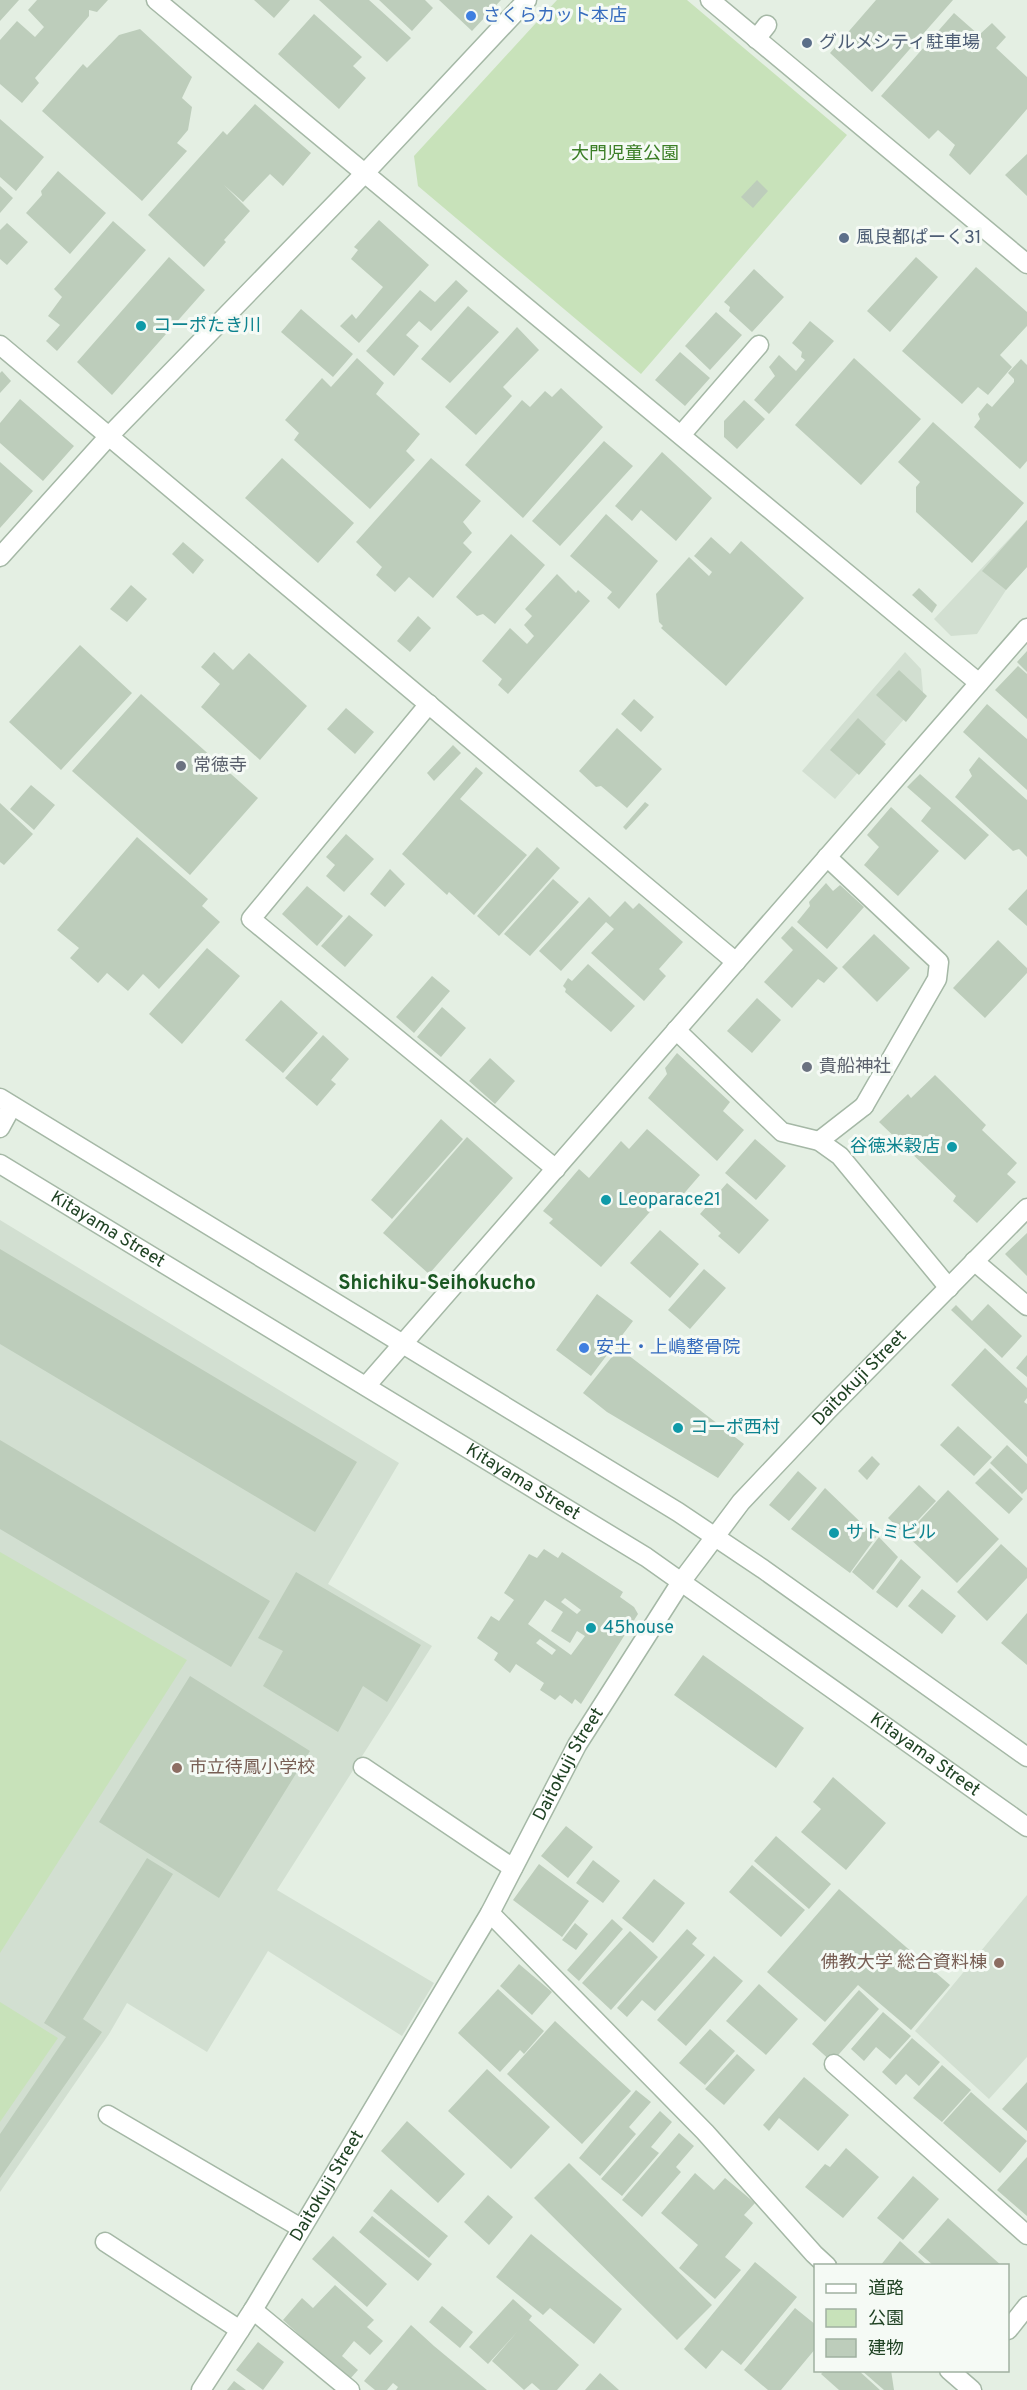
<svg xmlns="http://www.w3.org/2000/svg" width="1027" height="2390" viewBox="0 0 1027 2390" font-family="Overpass,'Noto Sans JP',sans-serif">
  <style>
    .built { fill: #d2dfd1 }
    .green { fill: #c8e2ba }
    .building { fill: #bdcdbb; fill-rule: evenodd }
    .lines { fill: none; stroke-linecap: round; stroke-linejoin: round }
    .service-casing { stroke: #a5b8a6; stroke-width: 21 }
    .minor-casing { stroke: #a5b8a6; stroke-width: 21 }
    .tertiary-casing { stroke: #a5b8a6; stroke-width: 21 }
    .service { stroke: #fff; stroke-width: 18 }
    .minor { stroke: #fff; stroke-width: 18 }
    .tertiary { stroke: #fff; stroke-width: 18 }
    .shop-dot { fill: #3f7fe0; stroke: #f5faf5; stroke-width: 2 }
    .service-dot { fill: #5c6f8a; stroke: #f5faf5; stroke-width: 2 }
    .culture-dot { fill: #0f9aa8; stroke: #f5faf5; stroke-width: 2 }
    .worship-dot { fill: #6b7280; stroke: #f5faf5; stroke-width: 2 }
    .education-dot { fill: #8d6e63; stroke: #f5faf5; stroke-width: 2 }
    .labels { text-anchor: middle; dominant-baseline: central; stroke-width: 6; stroke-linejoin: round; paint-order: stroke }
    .shop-label { font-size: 18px; fill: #366cbe; stroke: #f5faf5; text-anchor: start }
    .service-label { font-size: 18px; fill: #4e5e75; stroke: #f5faf5; text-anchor: start }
    .park-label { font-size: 18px; fill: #3b7e26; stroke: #f5faf5 }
    .culture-label { font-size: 18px; fill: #0d838f; stroke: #f5faf5; text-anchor: start }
    .worship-label { font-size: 18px; fill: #5b616d; stroke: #f5faf5; text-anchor: start }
    .street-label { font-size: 18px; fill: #204324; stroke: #f5faf5 }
    .education-label { font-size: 18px; fill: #785e54; stroke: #f5faf5; text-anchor: start }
    .neighbourhood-label { font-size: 20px; font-weight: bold; fill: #1a5722; stroke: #f5faf5 }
  </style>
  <rect width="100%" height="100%" fill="#e4efe3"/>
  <path class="built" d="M1027,520V567L1006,590L977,634L951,636L934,619Z
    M905,652L921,669L923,692L906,717L835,799L802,771Z
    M0,1220L399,1463L328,1584L432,1646L277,1890L434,1983L402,2036L268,1951L207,2052L127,2003L109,2034L0,2192Z
    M1027,1895V2057L989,2099L915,2031Z"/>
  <path class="green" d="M557,0H687L847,135L641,374L418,186L414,156Z
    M0,1552L187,1660L0,1953Z
    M0,2002L58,2038L0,2122Z"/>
  <path class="building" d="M0,0H19L0,21Z
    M37,0H108L97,12L89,10V16L35,78L39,83L22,103L0,84V40L17,21L35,37L44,27L28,10Z
    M254,0H290L274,18Z
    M319,0H369L411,38L387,62Z
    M379,0H425L433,8L412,31Z
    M439,0H501L472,31Z
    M876,0H953L872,92L830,53Z
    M954,13L979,35L992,23L1006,37L996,48L1027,77V109L970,175L949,155L955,145L938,130L929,139L881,96Z
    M314,14L362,57L353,66L366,78L339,109L278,54Z
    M140,29L192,77L182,98L192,107L188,130L177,143L187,151L142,201L42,111L83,64L87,68L119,35Z
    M255,104L311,153L283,186L270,174L243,202L224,185L250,211L224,240L226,242L204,267L148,215L223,131L227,135Z
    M0,119L44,157L16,191L0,177Z
    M1027,154V196L1005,175Z
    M58,171L106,213L70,254L26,213L42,195L41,191Z
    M757,180L768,191L753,208L741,197Z
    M0,186L13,198L0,213Z
    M379,220L429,265L359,343L340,326L352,314L356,319L383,287L351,259L358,250L354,247Z
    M113,221L146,250L57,351L46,341L60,325L48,316L62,297L54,289Z
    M7,223L28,242L7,265L0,259V230Z
    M169,257L205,290L112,395L77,362Z
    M916,257L938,277L890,332L867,311Z
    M976,267L1027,312V326L1000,355L1012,367L988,395L978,387L962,404L902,351Z
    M754,269L784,297L752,332L729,311L730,307L724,302Z
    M456,280L468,291L431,331L419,321L406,335L419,346L394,376L366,351L420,290L435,302Z
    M468,306L499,332L450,383L421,359Z
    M301,309L353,354L333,377L281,332Z
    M716,312L742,335L710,370L685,346Z
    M810,321L834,341L769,414L754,400L775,376L769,367L779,355L796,371L805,360L801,357L802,352L792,343Z
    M517,327L539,350L503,387L512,396L476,435L445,407Z
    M680,352L710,378L685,406L655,380Z
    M357,358L384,383L376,394L420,434L406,451L415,460L370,509L294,440L299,433L285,420L322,378L331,387Z
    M854,358L921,419L861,485L795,425Z
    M1021,359L1027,365V461L1020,469L974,427L980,419L978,414L987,403L992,407L1014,382V379L1008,373Z
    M2,371L11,381L0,393V373Z
    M561,388L603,427L523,518L465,465L522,400L530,407L545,391L552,397Z
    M20,399L74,446L43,481L0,443V423Z
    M744,400L765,419L737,449L724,437V421Z
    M933,422L1024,503L972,563L916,512V487L920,482L898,462Z
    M604,441L633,466L560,546L532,521Z
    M662,452L712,498L676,541L641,510L632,521L615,506Z
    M282,458L354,523L318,563L245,498Z
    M431,458L481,501L463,522L472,533L463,543L472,552L433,598L409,577L395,592L376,575L382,567L356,542Z
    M0,462L33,491L0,528Z
    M606,514L658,561L619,609L607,598L612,592L570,556Z
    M1027,520V567L1006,590L982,571Z
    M511,534L545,565L495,624L483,614L477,616L456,597Z
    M711,537L730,554L741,541L804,598L726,686L661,628L663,626L659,622L656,594L689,557L709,576L712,572L694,556Z
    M183,542L204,560L193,574L172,554Z
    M557,574L576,593L578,590L590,601L508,694L498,685L502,679L482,661L510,628L527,644L534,636L524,625L532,616L525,609Z
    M131,585L147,599L127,622L110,609Z
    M919,588L937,605L932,613L912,595Z
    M418,616L431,628L410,652L397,641Z
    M80,645L132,693L61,770L9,722Z
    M1027,651V672L1017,662Z
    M214,652L233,670L249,653L307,706L260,760L201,707L220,684L201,667Z
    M1018,666L1027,674V719L995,690Z
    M899,670L927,696L906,722L876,695Z
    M141,694L258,798L190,875L72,771Z
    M634,699L654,717L641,732L621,714Z
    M987,704L1027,739V790L963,732Z
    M346,708L374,732L355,754L327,729Z
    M858,718L886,744L859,775L830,750Z
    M617,728L662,769L627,808L601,786L596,787L579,771Z
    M453,745L461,753L434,781L427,773Z
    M979,757L1027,800V857L1019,849L1013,851L955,797L972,776L969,770Z
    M476,767L483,773L460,799L527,855L474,915L449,892L447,895L402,854Z
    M920,774L989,835L965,860L921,821L931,808L907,787Z
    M31,785L55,805L34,830L10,809Z
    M645,802L649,805L626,830L623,827Z
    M0,803L33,834L4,865L0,862Z
    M891,807L939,851L898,896L864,865L879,847L867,835Z
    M346,834L374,859L344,892L326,876L335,865L326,857Z
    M137,837L208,899L202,906L220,922L159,989L143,974L128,991L107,973L98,983L70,958L79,948L57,930Z
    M537,847L560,868L499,936L477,916Z
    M390,869L405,884L385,907L370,894Z
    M553,879L579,902L530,956L504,934Z
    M826,883L833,891L840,885L864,907L827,949L797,922L810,906L809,902Z
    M307,886L343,916L317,946L282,914Z
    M1027,889V926L1008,909Z
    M589,897L610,917L625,901L633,909L639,903L683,942L659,969L666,976L644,1001L591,953L614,929L606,922L561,971L539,951Z
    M349,915L373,935L345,967L321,946Z
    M792,926L838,968L824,983L818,979L792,1008L764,982L793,950L781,938Z
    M874,934L910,968L877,1002L842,967Z
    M998,940L1027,968V973L985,1018L953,988Z
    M207,948L240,976L182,1044L149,1014Z
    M588,964L635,1006L611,1032L565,992L566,989L563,986L568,978L572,981Z
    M432,976L450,991L414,1033L396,1017Z
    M757,998L781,1020L752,1053L727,1031Z
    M281,1000L318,1033L283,1073L245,1040Z
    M442,1007L466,1028L441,1057L417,1037Z
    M323,1035L349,1059L331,1080L336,1084L317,1106L285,1078Z
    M677,1053L730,1102L723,1111L744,1130L717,1161L648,1098L667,1074L665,1068Z
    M490,1058L515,1081L495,1104L469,1081Z
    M935,1075L986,1125L982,1130L1017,1163L1007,1174L1016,1182L977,1223L953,1201L956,1196L879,1122L908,1094L911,1098Z
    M441,1119L463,1139L392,1219L371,1200Z
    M647,1129L700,1175L674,1205L664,1196L601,1267L549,1223L553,1219L543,1211L579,1169L589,1178L621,1141L629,1149Z
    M467,1137L513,1178L429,1274L383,1233Z
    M755,1139L786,1166L756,1200L725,1173Z
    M727,1183L769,1220L739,1254L718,1236L721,1233L700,1214Z
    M660,1230L699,1264L670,1298L630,1263Z
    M1027,1233V1276L1005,1254Z
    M0,1249L357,1462L315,1532L0,1344Z
    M704,1269L726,1288L690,1329L668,1310Z
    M597,1294L633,1321L591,1376L556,1350Z
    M988,1304L1022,1336L1002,1358L951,1310L956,1305L972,1321Z
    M619,1348L744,1444L718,1478L607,1412L583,1393Z
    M985,1348L1027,1388V1398L1024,1402L1027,1404V1457L951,1385Z
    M1027,1355V1377L1016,1368Z
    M958,1426L992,1457L974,1476L940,1445Z
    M0,1440L270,1601L231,1667L0,1529Z
    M1007,1445L1027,1464V1489L1022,1494L990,1463Z
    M872,1456L880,1464L867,1480L858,1471Z
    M990,1468L1023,1499L1009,1514L975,1483Z
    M798,1471L817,1488L789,1521L769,1505Z
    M919,1485L936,1501L905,1534L888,1518Z
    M825,1488L876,1537L850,1573L791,1529Z
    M948,1490L999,1539L957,1583L906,1535Z
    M879,1537L898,1557L873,1590L852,1572Z
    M1001,1544L1027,1568V1578L987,1621L957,1592Z
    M544,1549L558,1558L562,1552L623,1592L620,1597L634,1607L638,1614L581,1704L575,1699L572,1704L560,1695L555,1700L540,1690L544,1683L516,1664L510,1673L494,1660L498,1653L477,1638L491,1616L499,1621L514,1600L504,1593L529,1554L537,1558ZM565,1598L581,1610L577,1614L561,1602ZM545,1600L563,1612L551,1631L570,1643L577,1631L585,1636L571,1655L528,1624ZM540,1639L556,1650L552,1655L536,1643Z
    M901,1559L921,1577L897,1608L876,1592Z
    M296,1572L421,1645L387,1702L363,1686L338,1732L263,1686L283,1651L258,1638Z
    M922,1589L956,1616L942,1634L908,1606Z
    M1027,1613V1665L1001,1643Z
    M703,1655L804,1728L776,1768L674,1695Z
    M190,1676L310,1751L219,1898L99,1822Z
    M833,1777L886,1823L846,1870L801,1832L821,1809L813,1802Z
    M566,1826L593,1847L568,1878L541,1856Z
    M776,1836L831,1884L809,1909L754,1861Z
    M147,1858L173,1874L83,2019L102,2032L0,2178V2134L66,2037L44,2023Z
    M593,1860L620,1881L603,1903L576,1883Z
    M539,1864L589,1901L562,1937L513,1900Z
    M752,1865L805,1910L781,1937L729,1892Z
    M654,1879L685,1903L653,1943L622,1918Z
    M839,1889L950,1985L911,2030L858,1985L825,2022L767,1972Z
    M612,1919L623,1929L579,1981L567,1970Z
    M575,1923L588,1934L576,1950L562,1940Z
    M687,1929L697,1938L692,1944L705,1955L655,2011L642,2000L627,2017L617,2008Z
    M630,1931L658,1957L611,2010L582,1983Z
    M714,1956L743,1981L686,2046L657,2020Z
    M519,1964L552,1992L532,2015L500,1986Z
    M759,1984L798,2019L766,2055L726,2021Z
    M498,1989L544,2031L524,2054L520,2050L500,2072L458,2033Z
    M859,1990L879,2009L832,2062L812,2044Z
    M883,2012L911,2036L890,2059L876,2047L864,2061L851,2049Z
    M555,2021L631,2091L582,2144L507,2074Z
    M710,2029L735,2051L705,2085L679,2063Z
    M912,2038L940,2062L919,2086L906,2074L896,2085L882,2072Z
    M737,2054L755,2070L724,2105L705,2089Z
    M942,2065L971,2090L942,2122L913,2098Z
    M487,2069L550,2127L511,2169L448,2111Z
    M804,2077L849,2115L818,2151L779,2118L769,2131L763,2125Z
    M1027,2082V2131L1002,2109Z
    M636,2090L651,2102L629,2127L636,2134L600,2176L579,2158Z
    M971,2092L1027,2141L1000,2173L943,2123Z
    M660,2111L672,2122L651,2147L659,2153L622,2196L601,2179Z
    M407,2121L465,2174L438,2203L381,2151Z
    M679,2133L694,2146L676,2167L681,2172L642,2217L622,2200Z
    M846,2148L879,2177L843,2218L805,2187L825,2164L830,2167Z
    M1027,2157V2216L997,2190Z
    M569,2163L712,2305L677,2340L534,2198Z
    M695,2173L714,2190L725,2178L755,2203L744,2215L753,2223L725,2257L741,2270L715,2299L679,2268L698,2245L661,2213Z
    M913,2176L939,2199L903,2240L877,2218Z
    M391,2189L448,2236L429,2258L373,2211Z
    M488,2195L513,2217L489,2245L464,2222Z
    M372,2216L432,2264L418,2281L359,2232Z
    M948,2218L1002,2266H934L918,2252Z
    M531,2234L622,2309L594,2344L550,2308L543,2315L496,2277Z
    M333,2236L387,2284L367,2307L312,2259Z
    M900,2241L928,2266H880Z
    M755,2262L797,2297L741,2365L722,2350L706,2369L684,2349Z
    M335,2285L374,2320L367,2327L383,2341L370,2355L354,2341L342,2356L358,2370L349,2380L283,2320L302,2298L313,2308Z
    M513,2299L532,2316L529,2320L579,2365L557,2390H540L532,2383L524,2390L492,2361L517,2332L488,2364L469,2347Z
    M442,2306L473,2332L460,2348L429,2322Z
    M795,2308L816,2325V2348L781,2390H768L744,2370Z
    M411,2325L434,2346L487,2390H396L398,2387L393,2383L387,2390H375L364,2381Z
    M258,2342L284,2362L263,2390L236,2370Z
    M825,2370H858L880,2390H839L821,2374Z
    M861,2370H891L894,2390H884Z
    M600,2373L619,2390H585Z
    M234,2381L246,2390H227Z"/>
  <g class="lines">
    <g class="service-casing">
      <path id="service" d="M756,39L767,25
        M681,435L759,345
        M429,704L251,919L556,1169
        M827,857L939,962L937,979L864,1106
        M676,1030L782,1132L819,1141L840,1156L949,1288
        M363,1767L513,1868
        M834,2064L1027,2235
        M108,2115L301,2228
        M105,2242L240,2330
        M253,2310L350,2390"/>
    </g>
    <g class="minor-casing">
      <g id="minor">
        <path d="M156,0L979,683"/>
        <path d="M710,0L1027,264"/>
        <path d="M0,345L736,962"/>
        <path d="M0,557L109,436L365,173L527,0"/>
        <path d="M819,1141L864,1106"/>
        <path d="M974,1261L1027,1306"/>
        <path d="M366,1386L1027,628"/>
        <path d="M490,1913L705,2132L814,2254L827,2266"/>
        <path d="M1008,2330L1027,2306"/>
        <path d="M949,2370L972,2390"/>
        <path id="s1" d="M201,2390L253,2310L490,1913L577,1745L681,1582L741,1502L828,1410L1027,1208"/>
      </g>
    </g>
    <g class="tertiary-casing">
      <g id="tertiary">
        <path d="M0,1098L678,1512L763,1569L1027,1757"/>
        <path d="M0,1128L12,1106"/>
        <path id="s2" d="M0,1164L646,1557L1027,1827"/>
      </g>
    </g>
    <use href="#service" class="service"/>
    <use href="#minor" class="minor"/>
    <use href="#tertiary" class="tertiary"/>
  </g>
  <g class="shop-dot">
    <circle cx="471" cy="16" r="6"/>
    <circle cx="584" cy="1348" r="6"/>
  </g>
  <g class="service-dot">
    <circle cx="807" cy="43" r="6"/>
    <circle cx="844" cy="238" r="6"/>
  </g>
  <g class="culture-dot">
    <circle cx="141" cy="326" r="6"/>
    <circle cx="952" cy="1147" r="6"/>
    <circle cx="606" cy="1200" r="6"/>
    <circle cx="678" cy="1428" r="6"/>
    <circle cx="834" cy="1533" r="6"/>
    <circle cx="591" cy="1628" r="6"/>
  </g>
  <g class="worship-dot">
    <circle cx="181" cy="766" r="6"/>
    <circle cx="807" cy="1067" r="6"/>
  </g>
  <g class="education-dot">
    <circle cx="177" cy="1768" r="6"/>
    <circle cx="999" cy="1963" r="6"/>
  </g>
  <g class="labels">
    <g class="shop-label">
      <text x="483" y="16">さくらカット本店</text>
      <text x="596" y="1348">安土・上嶋整骨院</text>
    </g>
    <g class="service-label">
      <text x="819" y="43">グルメシティ駐車場</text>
      <text x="856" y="238">風良都ぱーく31</text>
    </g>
    <g class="park-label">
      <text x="625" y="154">大門児童公園</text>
    </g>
    <g class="culture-label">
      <text x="153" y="326">コーポたき川</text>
      <text x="940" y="1147" text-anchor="end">谷徳米穀店</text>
      <text x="618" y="1200">Leoparace21</text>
      <text x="690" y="1428">コーポ西村</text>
      <text x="846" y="1533">サトミビル</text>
      <text x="603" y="1628">45house</text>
    </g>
    <g class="worship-label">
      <text x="193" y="766">常徳寺</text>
      <text x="819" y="1067">貴船神社</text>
    </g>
    <g class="street-label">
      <text stroke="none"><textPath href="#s2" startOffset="126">Kitayama Street</textPath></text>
      <text stroke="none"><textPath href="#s1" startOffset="1212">Daitokuji Street</textPath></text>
      <text stroke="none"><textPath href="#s2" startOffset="612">Kitayama Street</textPath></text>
      <text stroke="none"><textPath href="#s2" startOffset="1098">Kitayama Street</textPath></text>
      <text stroke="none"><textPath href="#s1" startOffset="726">Daitokuji Street</textPath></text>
      <text stroke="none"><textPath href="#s1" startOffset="240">Daitokuji Street</textPath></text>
    </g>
    <g class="education-label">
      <text x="189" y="1768">市立待鳳小学校</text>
      <text x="987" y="1963" text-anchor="end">佛教大学 総合資料棟</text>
    </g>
    <g class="neighbourhood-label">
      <text x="437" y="1284">Shichiku-Seihokucho</text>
    </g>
  </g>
  <rect x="814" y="2264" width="195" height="108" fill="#f5faf5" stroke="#a0b1a1" stroke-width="1.5"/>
  <rect x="826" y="2284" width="30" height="9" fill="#ffffff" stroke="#a0b1a1" stroke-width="1.5"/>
  <text x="868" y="2294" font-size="18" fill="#204324">道路</text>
  <rect x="826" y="2309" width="30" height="18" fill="#c8e2ba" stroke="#a0b1a1" stroke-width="1.5"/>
  <text x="868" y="2324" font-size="18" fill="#204324">公園</text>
  <rect x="826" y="2339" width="30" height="18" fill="#bdcdbb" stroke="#a0b1a1" stroke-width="1.5"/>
  <text x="868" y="2354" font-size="18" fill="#204324">建物</text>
</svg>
